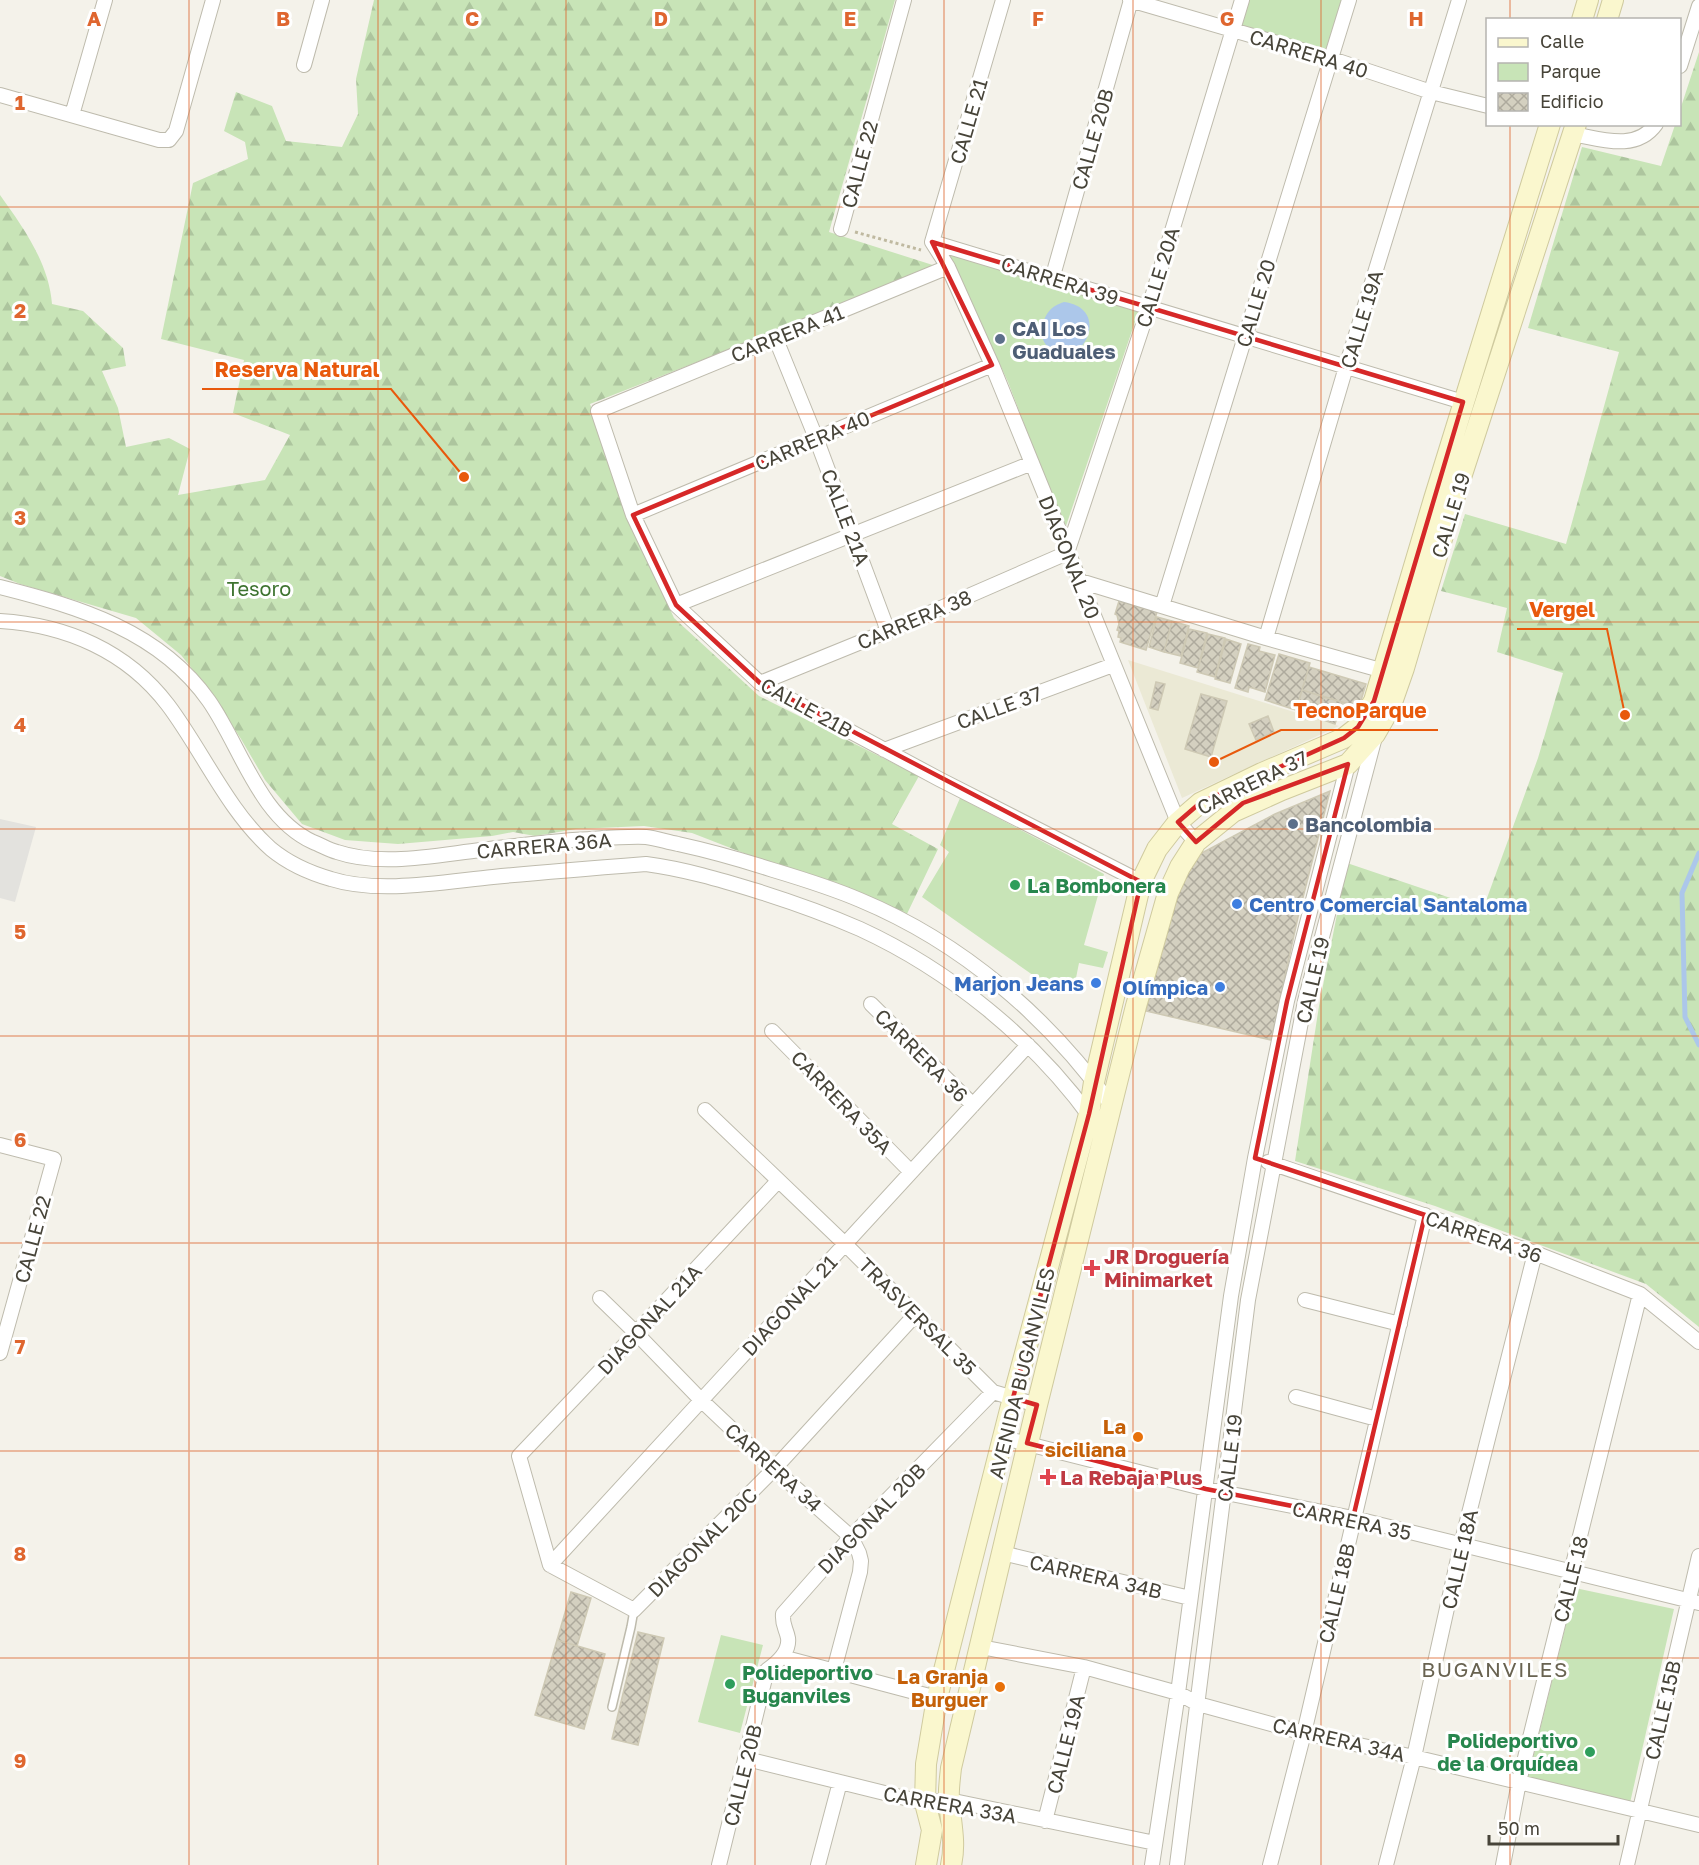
<svg xmlns="http://www.w3.org/2000/svg" width="1699" height="1865" viewBox="0 0 1699 1865" font-family="'Golos Text',sans-serif">
  <style>
    .education { fill: #ebe9d5 }
    .forest { fill: url(#forest-firs) }
    .green { fill: #c8e4b7 }
    .parking { fill: #e3e2de }
    .water { fill: #acc7ea }
    .lines { fill: none; stroke-linecap: round; stroke-linejoin: round }
    .stream { stroke: #acc7ea; stroke-width: 5 }
    .building { fill: url(#building-cross-hatch); stroke: #cec9b4; stroke-width: 1.5 }
    .service-casing { stroke: #bebbad; stroke-width: 10 }
    .minor-casing { stroke: #bebbad; stroke-width: 16 }
    .secondary-casing { stroke: #cfca9e; stroke-width: 22 }
    .path { stroke: #bfb9a0; stroke-width: 3; stroke-dasharray: 3 3; stroke-linecap: butt }
    .service { stroke: #fff; stroke-width: 7 }
    .minor { stroke: #fff; stroke-width: 14 }
    .secondary { stroke: #faf7ce; stroke-width: 20 }
    .marked { fill: none; stroke: #d62828; stroke-width: 4.5; stroke-linejoin: round }
    .grid { fill: none; stroke: #df662f; stroke-width: 1.5; stroke-opacity: 0.55 }
    .service-dot { fill: #5c6f8a; stroke: #fff; stroke-width: 2 }
    .leisure-dot { fill: #2e9e5b; stroke: #fff; stroke-width: 2 }
    .shop-dot { fill: #3f7fe0; stroke: #fff; stroke-width: 2 }
    .health-dot { fill: #e0444e; stroke: #fff; stroke-width: 2 }
    .food-dot { fill: #e8710a; stroke: #fff; stroke-width: 2 }
    .labels { text-anchor: middle; dominant-baseline: central; stroke-width: 6; stroke-linejoin: round; paint-order: stroke }
    .street-label { font-size: 20px; fill: #474439; stroke: #fff }
    .service-label { font-size: 20px; font-weight: bold; fill: #4e5e75; stroke: #fff; text-anchor: start }
    .park-label { font-size: 20px; fill: #3f7431; stroke: #fff }
    .leisure-label { font-size: 20px; font-weight: bold; fill: #27864d; stroke: #fff; text-anchor: start }
    .shop-label { font-size: 20px; font-weight: bold; fill: #366cbe; stroke: #fff; text-anchor: end }
    .health-label { font-size: 20px; font-weight: bold; fill: #be3a42; stroke: #fff; text-anchor: start }
    .food-label { font-size: 20px; font-weight: bold; fill: #c56008; stroke: #fff; text-anchor: end }
    .neighbourhood-label { font-size: 21px; letter-spacing: 1.5px; fill: #696351; stroke: #fff }
    .grid-label { font-size: 20px; text-anchor: middle; font-weight: bold; fill: #df662f; stroke: #fff; stroke-width: 6; stroke-linejoin: round; paint-order: stroke }
    .leader { fill: none; stroke: #e8590c; stroke-width: 2 }
    .callout-dot { fill: #e8590c; stroke: #fff; stroke-width: 2 }
    .callout-label { font-size: 21px; text-anchor: middle; font-weight: bold; fill: #e8590c; stroke: #fff; stroke-width: 6; stroke-linejoin: round; paint-order: stroke }
  </style>
  <defs>
    <pattern id="forest-firs" width="22" height="20" patternUnits="userSpaceOnUse" patternTransform="scale(1.5)"><rect width="22" height="20" fill="#c8e4b7"/><path d="M5 1l3.5 6h-7zM16 11l3.5 6h-7z" fill="#adc59e"/></pattern>
    <pattern id="building-cross-hatch" width="8" height="8" patternUnits="userSpaceOnUse" patternTransform="scale(1.5)"><rect width="8" height="8" fill="#d4d0c0"/><path d="M0 0l8 8M0 8l8-8" fill="none" stroke="#aeaa9d"/></pattern>
  </defs>
  <rect width="100%" height="100%" fill="#f4f2ea"/>
  <path class="education" d="M1128,660L1339,726L1182,798Z"/>
  <path class="forest" d="M374,0H895L829,232L939,267L590,404L630,519L674,618L759,696L919,776L892,824L938,849L906,916L692,833L644,826L576,829L535,836L513,832L492,836L398,844L345,840L302,824L265,780L241,739L209,690L181,655L136,618L20,584L0,576V195C23,227 49,263 52,304L83,311L123,348L126,366L102,371L118,408L126,447L169,438L190,449L178,495L265,480L290,435L233,413L244,360L161,339L193,183L248,159L245,142L224,131L236,92L272,106L286,141L342,147L358,114L356,79Z
    M1699,52V1327L1646,1284L1435,1206L1295,1161L1319,1006L1347,863L1483,909L1538,758L1563,673L1497,652L1507,608L1441,591L1465,514L1566,544L1619,352L1528,328L1582,147L1661,166L1675,125L1680,124V110Z"/>
  <path class="green" d="M1244,0H1347L1332,55L1235,27Z
    M949,254L1139,310L1066,526L1042,470L1008,382Z
    M960,798L1104,874L1084,945L1108,952L1103,968L1079,963L1073,993L1047,985L922,897L949,852L940,845Z
    M1575,1588L1674,1609L1630,1803L1528,1778Z
    M721,1635L763,1645L740,1733L698,1722Z"/>
  <path class="parking" d="M0,819L36,827L15,902L0,898Z"/>
  <path class="water" d="M1064,302C1114,308 1081,376 1048,347C1036,336 1043,313 1055,306C1058,304 1061,303 1064,302Z"/>
  <g class="lines">
    <path class="stream" d="M1699,853L1682,893L1685,1017L1699,1045"/>
  </g>
  <path class="building" d="M1119,601L1157,612L1146,650L1120,642L1121,638L1118,637L1119,631L1117,630L1119,624L1117,615L1115,614Z
    M1157,617L1172,621L1164,652L1149,647Z
    M1172,621L1189,626L1181,656L1164,652Z
    M1189,629L1207,633L1198,668L1180,663Z
    M1208,634L1225,638L1215,677L1197,672Z
    M1226,639L1241,644L1230,683L1215,679Z
    M1248,644L1260,647L1259,651L1275,655L1265,692L1249,687L1248,692L1235,688Z
    M1279,654L1310,663L1296,710L1265,700Z
    M1309,667L1366,684L1359,707L1302,690Z
    M1156,682L1165,684L1158,710L1150,708Z
    M1302,690L1324,697L1317,718L1296,712Z
    M1201,694L1227,701L1211,757L1185,749Z
    M1324,697L1342,702L1335,724L1317,718Z
    M1342,702L1357,706L1355,714L1350,717L1338,714Z
    M1268,716L1274,732L1256,740L1249,724Z
    M1330,791L1298,917L1271,1040L1146,1011L1175,891L1196,856L1275,814Z
    M571,1592L591,1598L577,1646L557,1640Z
    M638,1632L664,1638L638,1745L612,1739Z
    M557,1640L605,1654L584,1729L535,1715Z"/>
  <g class="lines">
    <g class="service-casing">
      <path id="service" d="M612,1707L631,1627L634,1610"/>
    </g>
    <g class="minor-casing">
      <path id="minor" d="M1130,0L1332,59L1431,92L1488,106
        M304,65L322,0
        M1680,66L1699,6
        M0,95L159,140H169L176,131L213,0
        M72,115L105,0
        M1573,134C1601,139 1636,152 1656,124
        M841,229L904,0
        M932,242L948,267L992,365L1178,822L1196,842
        M932,242L1463,402
        M932,242L1003,0
        M948,267L598,411L633,515L676,605L760,683L939,779L1141,882
        M1052,279L1131,0
        M775,337L816,438L888,631
        M633,515L992,365
        M1080,581L1266,638L1384,671
        M0,587C79,607 160,631 209,701C241,747 259,817 313,842C321,845 329,850 337,852C381,867 437,855 481,850C512,846 543,843 573,840C595,839 624,836 646,837C656,838 667,842 678,844C710,851 742,860 773,870C803,879 832,888 860,900C963,943 1048,1017 1112,1106
        M676,605L1032,463
        M1162,606L1349,0
        M0,621C66,625 127,651 168,705C202,750 228,811 271,849C288,863 310,873 331,879C378,894 443,882 493,877C544,872 595,868 646,864C684,869 721,880 757,891C792,902 826,914 860,929C949,970 1033,1038 1091,1118
        M1266,638L1346,367L1459,0
        M760,683L888,631L1067,553L1149,307L1242,0
        M884,750L1113,665
        M871,1004L973,1105
        M772,1031L911,1172
        M705,1110L845,1244L993,1392L1037,1405
        M0,1145L54,1159L0,1353
        M1268,1162L1535,1253L1640,1294L1699,1342
        M778,1181L636,1333L519,1456L550,1565L634,1610L774,1469L916,1314
        M600,1298L636,1333L701,1400L774,1469L851,1537L859,1553L861,1561L860,1572L834,1670
        M1305,1300L1400,1324
        M1296,1397L1377,1419
        M1004,1438L1206,1489L1353,1518L1699,1603
        M1002,1553L1190,1598
        M550,1565L1028,1045
        M981,1647L1084,1667L1178,1693L1198,1704L1304,1733L1414,1757L1699,1825
        M782,1657L937,1698
        M747,1759L925,1803L949,1800L1155,1843
        M1045,1821L1084,1667
        M719,1865L767,1670C777,1663 790,1652 788,1638C786,1628 782,1625 783,1614L851,1537L993,1392
        M818,1865L840,1782
        M1152,1865L1178,1693L1231,1296L1255,1158L1287,1001L1348,764
        M1177,1865L1248,1300L1305,1001L1375,737
        M1270,1865L1304,1733L1425,1215
        M1386,1865L1414,1757L1461,1545L1535,1253
        M1503,1865L1519,1782L1640,1294
        M1627,1865L1699,1556"/>
    </g>
    <g class="secondary-casing">
      <path id="secondary" d="M1582,20L1588,0
        M1607,20L1613,0
        M926,1865L932,1830L925,1803L926,1764L937,1698L1013,1398L1089,1114L1094,1082L1141,882L1157,849L1178,822L1200,803L1262,773L1344,738L1358,727L1374,701L1434,499L1550,124
        M951,1865C956,1844 951,1823 949,1802C948,1790 950,1779 951,1768L1037,1405L1136,1006L1168,893L1180,867L1196,842L1233,812L1282,790L1348,764L1375,734L1390,708L1404,668L1452,505L1576,124"/>
    </g>
    <path class="path" d="M855,232L921,250"/>
    <use href="#service" class="service"/>
    <use href="#minor" class="minor"/>
    <use href="#secondary" class="secondary"/>
  </g>
  <path class="marked" d="M932,242L1463,402L1374,701L1358,727L1344,738L1200,803L1178,822L1196,842L1243,803L1348,764L1287,1001L1255,1158L1425,1215L1353,1518L1206,1489L1027,1443L1037,1405L1013,1398L1089,1114L1141,882L760,683L676,605L633,515L992,365Z"/>
  <path class="grid" d="M189,0V1865M378,0V1865M566,0V1865M755,0V1865M944,0V1865M1133,0V1865M1321,0V1865M1510,0V20M1510,124V1865M0,207H1699M0,414H1699M0,622H1699M0,829H1699M0,1036H1699M0,1243H1699M0,1451H1699M0,1658H1699"/>
  <g class="service-dot">
    <circle cx="1000" cy="339" r="6"/>
    <circle cx="1293" cy="824" r="6"/>
  </g>
  <g class="leisure-dot">
    <circle cx="1015" cy="885" r="6"/>
    <circle cx="730" cy="1684" r="6"/>
    <circle cx="1590" cy="1752" r="6"/>
  </g>
  <g class="shop-dot">
    <circle cx="1237" cy="904" r="6"/>
    <circle cx="1096" cy="983" r="6"/>
    <circle cx="1220" cy="987" r="6"/>
  </g>
  <g class="health-dot">
    <path d="M1089 1259h6v6h6v6h-6v6h-6v-6h-6v-6h6z"/>
    <path d="M1045 1468h6v6h6v6h-6v6h-6v-6h-6v-6h6z"/>
  </g>
  <g class="food-dot">
    <circle cx="1138" cy="1437" r="6"/>
    <circle cx="1000" cy="1687" r="6"/>
  </g>
  <g class="labels">
    <g class="street-label">
      <text transform="translate(1309 53) rotate(17)">CARRERA 40</text>
      <text transform="translate(968 121) rotate(-74)">CALLE 21</text>
      <text transform="translate(1092 139) rotate(-74)">CALLE 20B</text>
      <text transform="translate(859 164) rotate(-75)">CALLE 22</text>
      <text transform="translate(1157 277) rotate(-73)">CALLE 20A</text>
      <text transform="translate(1060 280) rotate(17)">CARRERA 39</text>
      <text transform="translate(1255 303) rotate(-73)">CALLE 20</text>
      <text transform="translate(1361 319) rotate(-73)">CALLE 19A</text>
      <text transform="translate(787 333) rotate(-22)">CARRERA 41</text>
      <text transform="translate(812 440) rotate(-23)">CARRERA 40</text>
      <text transform="translate(1450 515) rotate(-73)">CALLE 19</text>
      <text transform="translate(846 517) rotate(69)">CALLE 21A</text>
      <text transform="translate(1070 557) rotate(68)">DIAGONAL 20</text>
      <text transform="translate(914 619) rotate(-23)">CARRERA 38</text>
      <text transform="translate(807 707) rotate(29)">CALLE 21B</text>
      <text transform="translate(999 707) rotate(-20)">CALLE 37</text>
      <text transform="translate(1252 782) rotate(-26)">CARRERA 37</text>
      <text transform="translate(544 845) rotate(-5)">CARRERA 36A</text>
      <text transform="translate(1312 980) rotate(-77)">CALLE 19</text>
      <text transform="translate(922 1055) rotate(45)">CARRERA 36</text>
      <text transform="translate(842 1102) rotate(46)">CARRERA 35A</text>
      <text transform="translate(1484 1236) rotate(19)">CARRERA 36</text>
      <text transform="translate(32 1239) rotate(-75)">CALLE 22</text>
      <text transform="translate(789 1305) rotate(-47)">DIAGONAL 21</text>
      <text transform="translate(918 1316) rotate(45)">TRASVERSAL 35</text>
      <text transform="translate(649 1319) rotate(-47)">DIAGONAL 21A</text>
      <text transform="translate(1021 1373) rotate(-76)">AVENIDA BUGANVILES</text>
      <text transform="translate(1229 1458) rotate(-83)">CALLE 19</text>
      <text transform="translate(774 1467) rotate(42)">CARRERA 34</text>
      <text transform="translate(871 1518) rotate(-46)">DIAGONAL 20B</text>
      <text transform="translate(1352 1520) rotate(12)">CARRERA 35</text>
      <text transform="translate(702 1542) rotate(-45)">DIAGONAL 20C</text>
      <text transform="translate(1459 1559) rotate(-77)">CALLE 18A</text>
      <text transform="translate(1096 1576) rotate(13)">CARRERA 34B</text>
      <text transform="translate(1570 1579) rotate(-76)">CALLE 18</text>
      <text transform="translate(1336 1593) rotate(-77)">CALLE 18B</text>
      <text transform="translate(1662 1710) rotate(-77)">CALLE 15B</text>
      <text transform="translate(1339 1739) rotate(13)">CARRERA 34A</text>
      <text transform="translate(1065 1744) rotate(-76)">CALLE 19A</text>
      <text transform="translate(742 1775) rotate(-76)">CALLE 20B</text>
      <text transform="translate(950 1804) rotate(10)">CARRERA 33A</text>
    </g>
    <g class="service-label">
      <text x="1012" y="328">CAI Los<tspan x="1012" dy="23">Guaduales</tspan></text>
      <text x="1305" y="824">Bancolombia</text>
    </g>
    <g class="park-label">
      <text x="259" y="588">Tesoro</text>
    </g>
    <g class="leisure-label">
      <text x="1027" y="885">La Bombonera</text>
      <text x="742" y="1672">Polideportivo<tspan x="742" dy="23">Buganviles</tspan></text>
      <text x="1578" y="1740" text-anchor="end">Polideportivo<tspan x="1578" dy="23">de la Orquídea</tspan></text>
    </g>
    <g class="shop-label">
      <text x="1249" y="904" text-anchor="start">Centro Comercial Santaloma</text>
      <text x="1084" y="983">Marjon Jeans</text>
      <text x="1208" y="987">Olímpica</text>
    </g>
    <g class="health-label">
      <text x="1104" y="1256">JR Droguería<tspan x="1104" dy="23">Minimarket</tspan></text>
      <text x="1060" y="1477">La Rebaja Plus</text>
    </g>
    <g class="food-label">
      <text x="1126" y="1426">La<tspan x="1126" dy="23">siciliana</tspan></text>
      <text x="988" y="1676">La Granja<tspan x="988" dy="23">Burguer</tspan></text>
    </g>
    <g class="neighbourhood-label">
      <text x="1495" y="1669">BUGANVILES</text>
    </g>
  </g>
  <g class="grid-label">
    <text x="94" y="26">A</text>
    <text x="283" y="26">B</text>
    <text x="472" y="26">C</text>
    <text x="661" y="26">D</text>
    <text x="850" y="26">E</text>
    <text x="1038" y="26">F</text>
    <text x="1227" y="26">G</text>
    <text x="1416" y="26">H</text>
    <text x="20" y="110">1</text>
    <text x="20" y="318">2</text>
    <text x="20" y="525">3</text>
    <text x="20" y="732">4</text>
    <text x="20" y="939">5</text>
    <text x="20" y="1147">6</text>
    <text x="20" y="1354">7</text>
    <text x="20" y="1561">8</text>
    <text x="20" y="1768">9</text>
  </g>
  <path class="leader" d="M464 477L391 389H202M1625 715L1607 629H1517M1214 762L1281 730H1438"/>
  <g class="callout-dot">
    <circle cx="464" cy="477" r="6"/>
    <circle cx="1625" cy="715" r="6"/>
    <circle cx="1214" cy="762" r="6"/>
  </g>
  <g class="callout-label">
    <text x="297" y="377">Reserva Natural</text>
    <text x="1562" y="617">Vergel</text>
    <text x="1360" y="718">TecnoParque</text>
  </g>
  <rect x="1486" y="18" width="195" height="108" fill="#ffffff" stroke="#b5b4b0" stroke-width="1.5"/>
  <rect x="1498" y="38" width="30" height="9" fill="#faf7ce" stroke="#b5b4b0" stroke-width="1.5"/>
  <text x="1540" y="48" font-size="18" fill="#474439">Calle</text>
  <rect x="1498" y="63" width="30" height="18" fill="#c8e4b7" stroke="#b5b4b0" stroke-width="1.5"/>
  <text x="1540" y="78" font-size="18" fill="#474439">Parque</text>
  <rect x="1498" y="93" width="30" height="18" fill="url(#building-cross-hatch)" stroke="#b5b4b0" stroke-width="1.5"/>
  <text x="1540" y="108" font-size="18" fill="#474439">Edificio</text>
  <path d="M1489 1835v9h129v-9" fill="none" stroke="#474439" stroke-width="3"/>
  <text x="1498" y="1835" font-size="18" fill="#474439" stroke="#ffffff" stroke-width="4.5" paint-order="stroke">50 m</text>
</svg>
